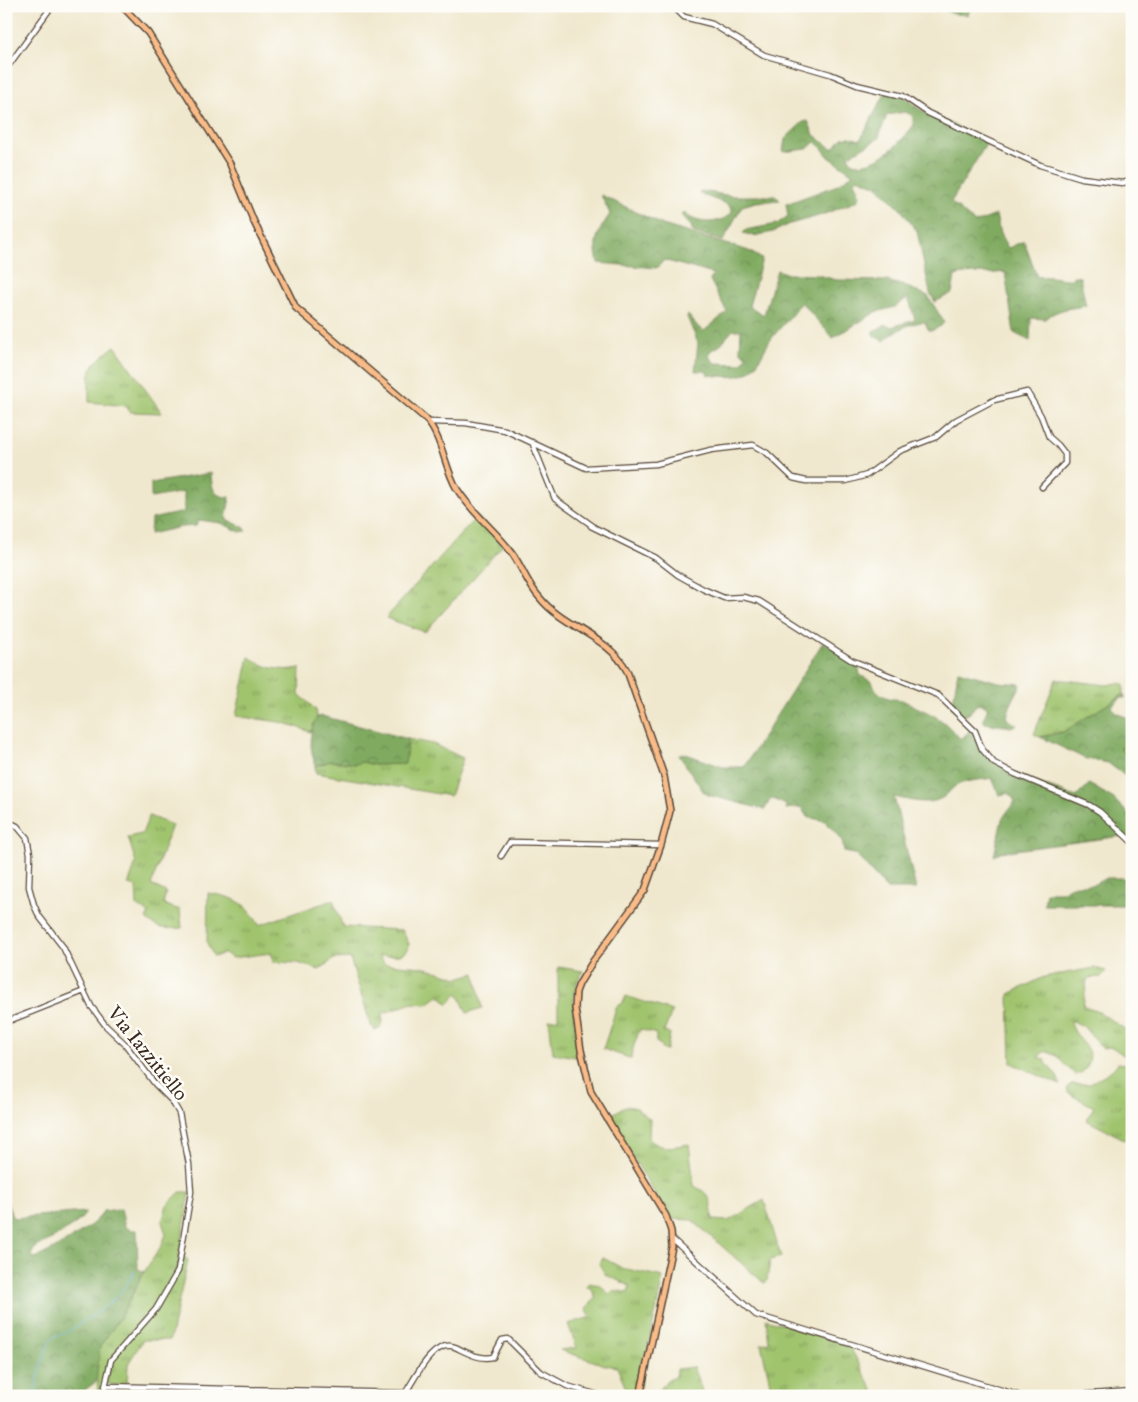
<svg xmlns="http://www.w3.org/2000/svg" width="1138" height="1402" viewBox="0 0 1138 1402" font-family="'IM FELL Great Primer',serif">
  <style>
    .grass { fill: url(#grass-tufts); stroke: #6e7746 }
    .forest { fill: url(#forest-crowns); stroke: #5e6a40; fill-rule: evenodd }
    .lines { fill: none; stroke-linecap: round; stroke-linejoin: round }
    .stream { stroke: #5fb3db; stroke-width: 1 }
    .minor-casing { stroke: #564638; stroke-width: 7 }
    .major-casing { stroke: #564638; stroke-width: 8 }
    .minor { stroke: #fff; stroke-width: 4.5 }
    .major { stroke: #f9bc89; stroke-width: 5 }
    .labels { text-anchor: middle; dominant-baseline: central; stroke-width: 5; stroke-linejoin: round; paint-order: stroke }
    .street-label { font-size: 20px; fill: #3b2a1e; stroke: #fdfcf7 }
  </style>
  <defs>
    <pattern id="grass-tufts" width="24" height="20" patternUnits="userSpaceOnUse" patternTransform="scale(1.25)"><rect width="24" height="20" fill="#a0c46e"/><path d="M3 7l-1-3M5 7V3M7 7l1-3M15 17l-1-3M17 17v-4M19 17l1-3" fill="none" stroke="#849f5a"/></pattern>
    <pattern id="forest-crowns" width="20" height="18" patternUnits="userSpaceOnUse" patternTransform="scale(1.25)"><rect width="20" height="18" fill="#80aa61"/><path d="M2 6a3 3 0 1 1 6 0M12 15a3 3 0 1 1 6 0" fill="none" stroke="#6a8b4f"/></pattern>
  </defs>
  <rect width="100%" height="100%" fill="#fdfcf7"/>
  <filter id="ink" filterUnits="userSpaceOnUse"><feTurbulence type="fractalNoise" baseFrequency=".02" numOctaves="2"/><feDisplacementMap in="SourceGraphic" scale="10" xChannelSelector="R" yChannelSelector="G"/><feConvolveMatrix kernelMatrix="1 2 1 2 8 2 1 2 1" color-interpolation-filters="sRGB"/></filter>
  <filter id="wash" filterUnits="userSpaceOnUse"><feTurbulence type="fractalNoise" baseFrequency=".0096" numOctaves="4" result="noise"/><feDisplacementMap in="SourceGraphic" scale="20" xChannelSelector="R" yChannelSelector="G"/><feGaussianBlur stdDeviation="1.12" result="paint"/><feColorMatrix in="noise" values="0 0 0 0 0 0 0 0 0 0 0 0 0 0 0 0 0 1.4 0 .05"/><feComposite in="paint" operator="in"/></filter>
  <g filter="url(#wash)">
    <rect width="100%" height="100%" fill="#f0e8ce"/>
    <path class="grass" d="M115,346L162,413L130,412L126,406L89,402C89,367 87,368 115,346Z
      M477,516L503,545L425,632L386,618Z
      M249,657C265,668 280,672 300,668L299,694L316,710L317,719L310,732C280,719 266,721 236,716Z
      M1056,679L1107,685L1117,683L1124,684V694L1063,732L1040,737L1034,734Z
      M1132,738V758L1120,749Z
      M408,739L433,744L463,758L450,796L316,773L315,766L331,761L355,764L362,762L375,765L404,764Z
      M149,816L172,825L151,885L166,892L163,904L180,910L182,928C167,929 158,930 146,919L149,913L137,906L136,887L128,885L136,863L128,837L142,834Z
      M208,893C235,897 246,902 259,925L333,900L343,927L402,930L409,944L407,951L400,955L378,956L385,964L423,967L458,978L475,973L482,1008L467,1013L458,993L448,1004L443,998L438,996L427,1004L412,1003L382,1014L383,1022L380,1028L375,1030L371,1026L350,958L334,959L319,970L298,963L273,962L271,953L232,958L225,953L214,957L207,943Z
      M558,967L583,971C566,998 576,1029 581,1058L553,1053L549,1020L558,1019Z
      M1094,968L1106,971L1101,977L1089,978L1087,980L1083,1006L1096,1010L1132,1034V1061L1112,1047L1102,1048L1083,1026L1071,1020C1071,1038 1101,1050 1085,1069C1082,1073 1080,1074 1075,1075L1055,1055L1045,1051L1038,1057L1045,1060C1049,1070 1059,1074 1060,1085L1011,1063L1009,994L1044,977Z
      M626,996L672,1011L664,1032L670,1034L667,1050L661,1049L662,1046L656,1042V1034L640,1029L633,1048L632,1059L603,1049L617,1006L622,1004Z
      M1132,1062V1143L1086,1120L1094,1107L1068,1093L1067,1089L1071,1084H1091C1101,1074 1109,1076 1118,1063L1126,1064Z
      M627,1106L636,1108L650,1119L649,1139C662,1151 674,1146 689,1144L694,1186C713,1195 710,1201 713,1220L728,1221L764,1200L781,1257L770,1260L767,1281L764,1283L692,1220L670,1219L608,1116Z
      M180,1192H190L177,1269L156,1306L109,1361L102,1396H98L96,1365L100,1346L120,1318L146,1269L162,1245L166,1234L162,1222L167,1205Z
      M181,1255L188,1260L170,1340H143L128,1364L127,1386L107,1384L111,1362L172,1285Z
      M603,1258L622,1268L663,1277L638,1396H629L617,1367L605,1365L560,1350L577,1348L568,1324L591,1317L586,1308L596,1298L591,1288L587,1287L588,1283L600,1285L609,1294L615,1290L628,1293L630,1286L606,1275L599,1264Z
      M766,1319L849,1345L876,1396H773L761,1344L769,1342Z
      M693,1367L704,1396H654L668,1380L676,1377L677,1369Z"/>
    <path class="forest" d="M933,6H971L968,15L956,14Z
      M886,92L906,98L919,109L988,141L951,202L975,223L996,215L1000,234L1008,248L1024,241L1037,277C1050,275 1060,280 1073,279V276L1080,277L1086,306C1071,308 1057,309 1045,319L1031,318L1030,341L1014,333L1005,272C988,275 972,271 955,276L952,293L935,302L930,293L917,231L902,211L877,186L858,178L855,181L860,196L857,201L822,215L790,224L773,232L754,236L743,233L745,230L777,224L788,216L786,204L835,186L853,174L829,157L816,141L807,149L783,152L785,139L803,122L808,121L814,135L831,148H834L842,138L850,137L860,140ZM905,112L912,115L914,125C900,143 877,168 852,163L848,156L878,139L887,115Z
      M701,191L732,196H775L780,200L756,202L742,206L723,241L693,232L691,226L681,215L684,213C698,225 718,225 732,213L729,205L698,193Z
      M601,195L663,225L749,251L762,259L749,306L764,315L777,270L788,274L817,275L837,280L887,281L905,286L928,296L944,322L941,326L931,331L928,329L925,322C910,322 895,331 884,341L874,336L873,331L886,325L891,327L915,320L910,303L906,299L895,307L876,312L833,338L801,302C792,316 782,325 772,338C763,349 759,367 747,373C735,379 720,376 708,375L706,371H695L698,343L687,317L688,315L699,328L704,331L727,312L710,280L713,274L664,260L657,268L598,263C593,239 597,234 610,214ZM733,330H741L740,350L746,357L741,364L715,363L709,356L711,350L718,347Z
      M211,473C212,489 213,497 230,497L226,519L245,528L246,531L240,532L221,523L199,520L196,526L181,527L150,534L151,519L184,512V492L151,498V483Z
      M823,642L858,664L860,675L872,682L877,692L888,698L902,700L933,715L945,723L961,739L973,727C978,739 983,751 993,760C1015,778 1050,786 1076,797L1089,784L1114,799L1132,818V843L1123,836L1000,852L994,856L1002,819L1015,801L1009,793L999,795L992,778C982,780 970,780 960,784C953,786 951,791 945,796C931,807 909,800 894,797L916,889H887L855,854L844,852L842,840L825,821L807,817L801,807L786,809V805L771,798L765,809H762L708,795L703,791L679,755L683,753L723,767H744Z
      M958,671L998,682L1021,684C1016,696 1008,706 1007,719L1017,725L1011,727L985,723L983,720L988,708L982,704L976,705L969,714L962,717L952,708Z
      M1124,694L1125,698H1121L1112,706L1115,712L1132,720V738L1120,749L1132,758V781L1108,763L1086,759L1040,737L1063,732Z
      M322,716L408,739L405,764L375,765L362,762L355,764L331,761L315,766C311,747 307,735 317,717Z
      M1107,878H1123L1132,883V905H1044L1046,892H1063C1073,881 1083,887 1095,884C1099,882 1103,879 1107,878Z
      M6,1200L13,1218L86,1212C82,1223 46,1243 35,1247L31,1255L35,1258C49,1253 100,1224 103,1211L121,1209L125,1227L131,1230H137L138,1269L144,1272L120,1318L100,1346L96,1382L86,1389L83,1396H6Z"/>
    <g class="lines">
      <path class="stream" d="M33,1396C37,1385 45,1344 53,1338C57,1335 63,1334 67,1332C95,1315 120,1301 134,1271"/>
    </g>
  </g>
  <g filter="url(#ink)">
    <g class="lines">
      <g class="minor-casing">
        <path id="minor" d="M673,6L684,17L712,24L764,55L830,74L857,85L903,96L928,113L1040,165L1082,178L1122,183L1132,181
          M6,69L52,6
          M429,422L466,423L505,430L586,468L656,464L711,450L753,445L767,453L793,478L806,481H846L867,475L900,451L936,437L956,420L994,400L1027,392L1041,416L1049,437L1058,445L1065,454V463L1042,487
          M532,442L555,499L593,526
          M591,526L656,558L678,575L703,589L724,598L743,597L759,601L851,660L938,695L975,731L982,749L994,763L1015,774L1089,805L1100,812L1132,842
          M6,821L17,826L27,838L30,854L29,887L34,905L39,916L63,947L91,1006L106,1026L125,1044L155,1084L172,1101L179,1113L189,1164L191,1192L178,1271L156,1309L111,1360L103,1396
          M501,856L510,842L661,845
          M6,1022L84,991
          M672,1239L756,1315L1021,1396
          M105,1386L403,1393L406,1392C415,1378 434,1338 455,1347C468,1353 479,1360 493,1357L502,1340L508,1339L541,1372L567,1386L602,1396
          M1064,1396L1132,1391"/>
      </g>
      <g class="major-casing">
        <path id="major" d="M122,6L148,33L230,164L254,222L296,308L426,419C443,439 444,467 457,489C472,513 495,530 512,553C522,567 528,585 540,598C564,628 609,636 627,671L664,776L670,811L661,845L645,890L593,961L579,984L576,992L575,1008L581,1050L591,1092L666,1216L671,1231L672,1247L640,1396"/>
      </g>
      <use href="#minor" class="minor"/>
      <use href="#major" class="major"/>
    </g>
  </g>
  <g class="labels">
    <g class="street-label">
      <text transform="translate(148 1053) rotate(51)">Via Iazzitiello</text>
    </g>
  </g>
  <rect width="1138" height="1402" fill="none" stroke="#fdfcf7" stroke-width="25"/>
</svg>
